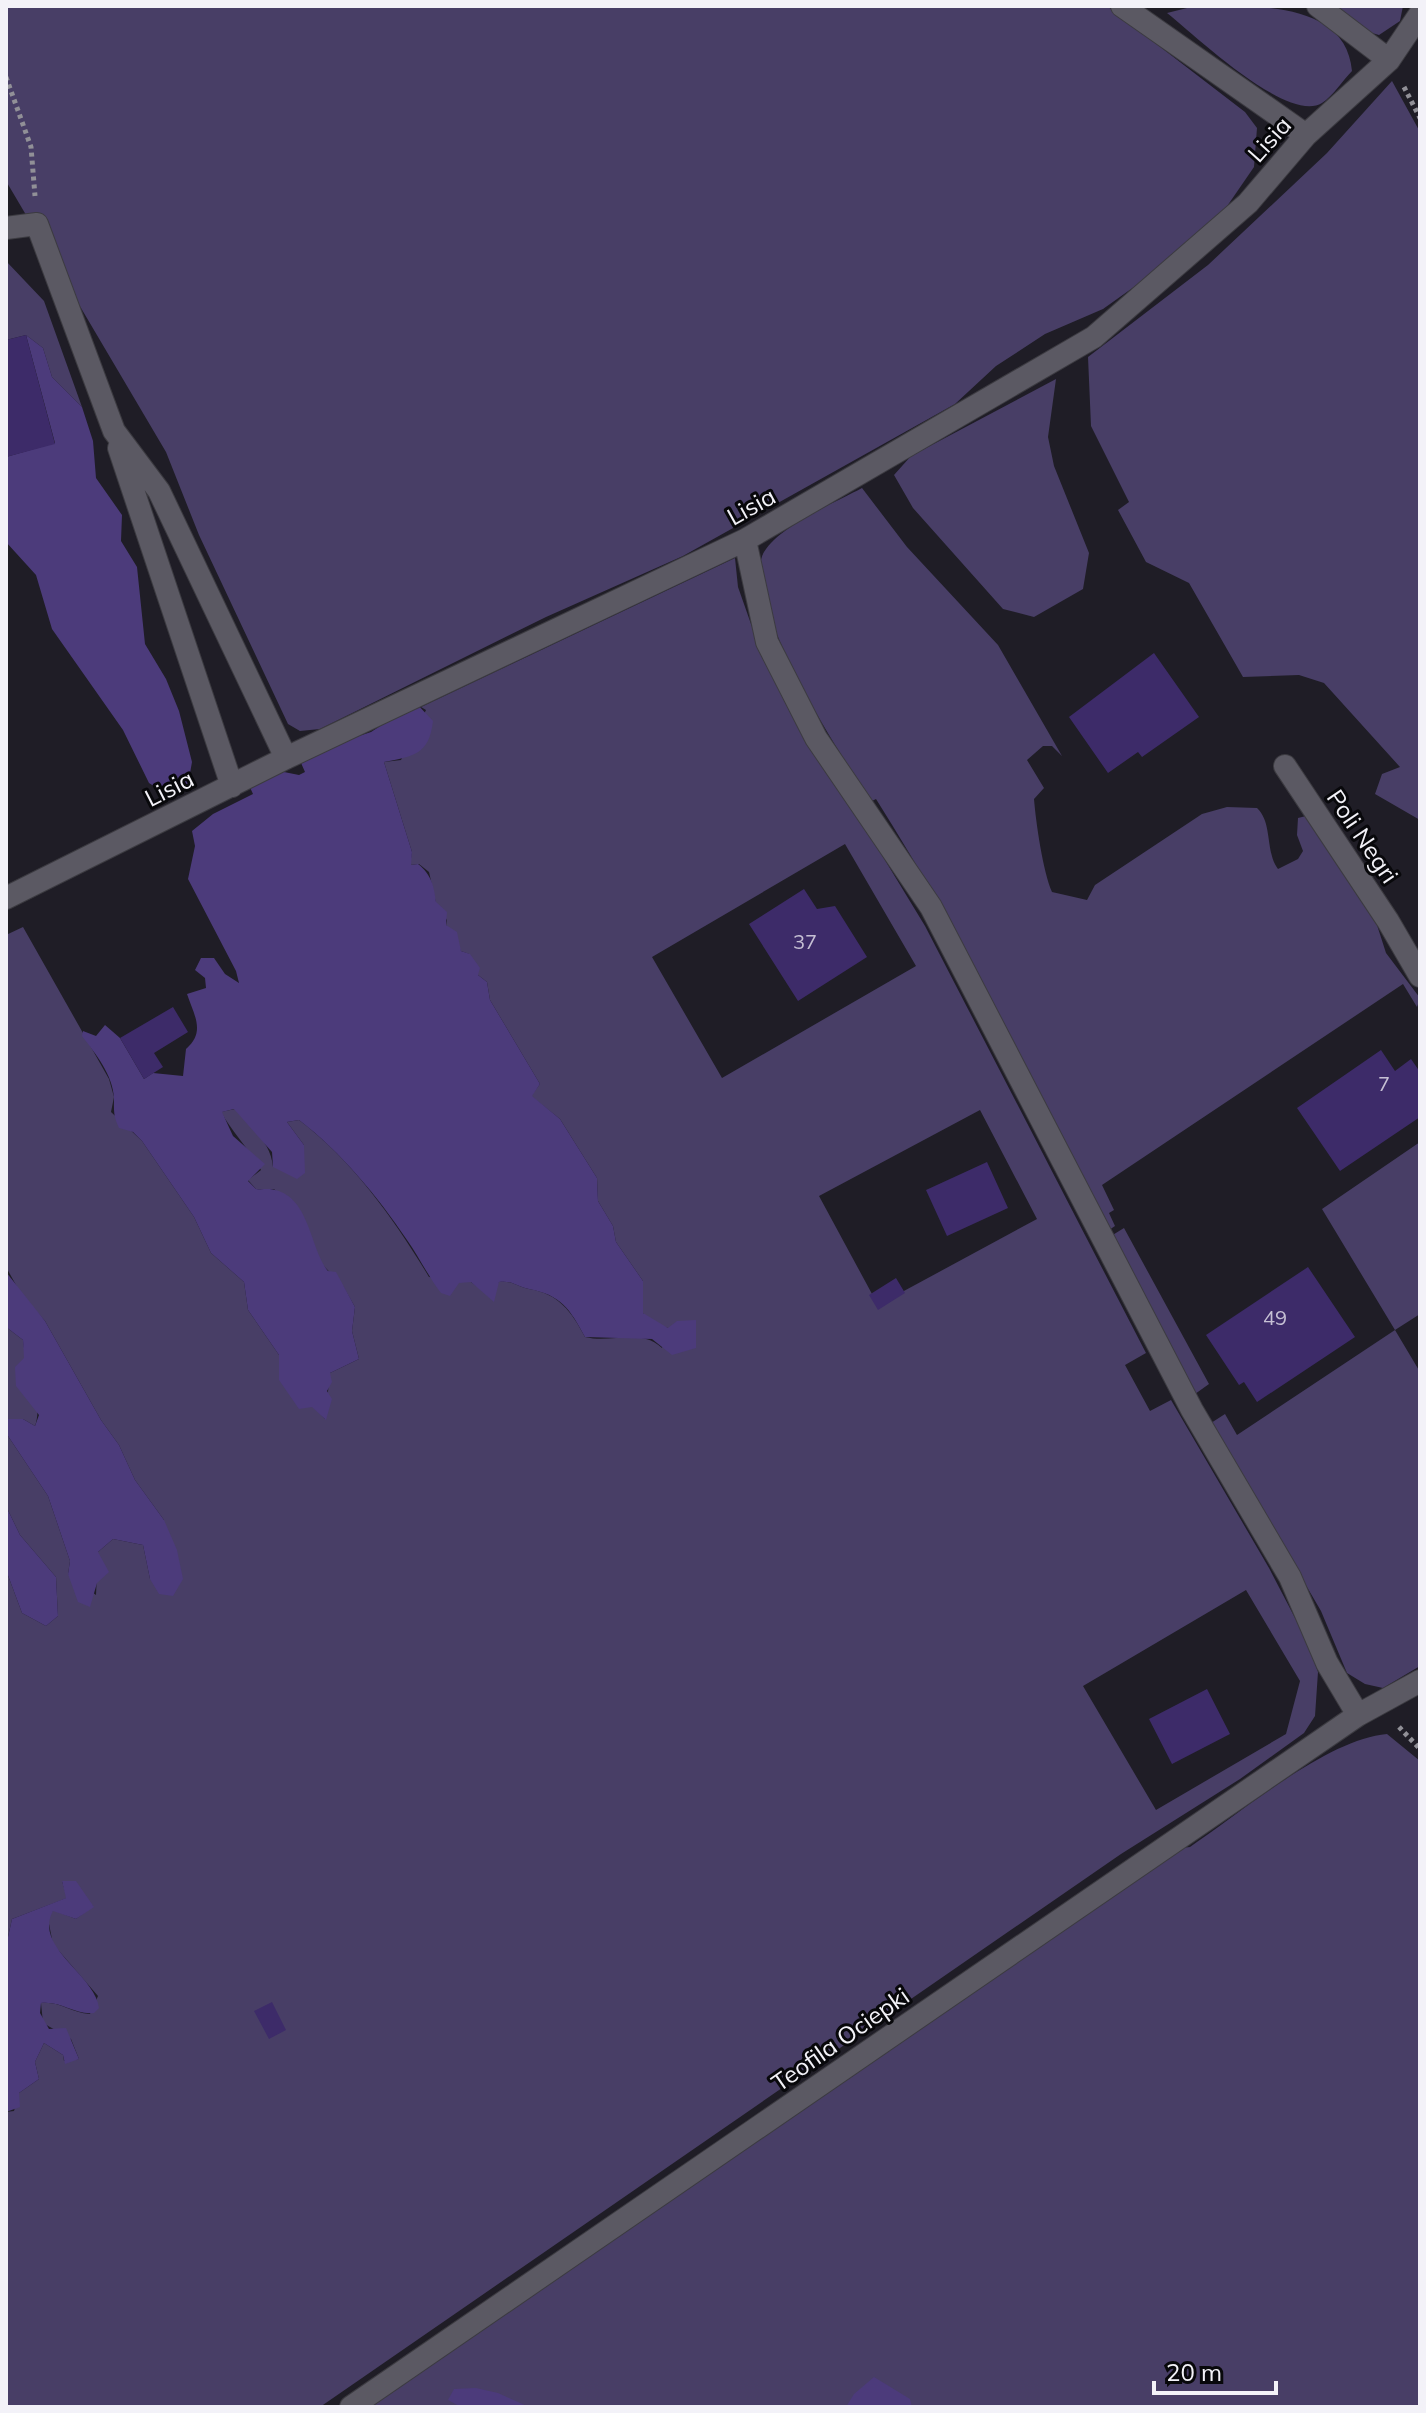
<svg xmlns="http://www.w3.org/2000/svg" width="1426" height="2413" viewBox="0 0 1426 2413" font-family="Mulish,sans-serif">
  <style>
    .green { fill: #483e66; fill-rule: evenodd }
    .forest { fill: #4c3b7b }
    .building { fill: #3d2b69 }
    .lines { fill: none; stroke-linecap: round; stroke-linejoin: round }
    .minor-casing { stroke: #3c3b41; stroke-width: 24 }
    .path { stroke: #919097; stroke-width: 5; stroke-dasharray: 4 4; stroke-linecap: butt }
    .minor { stroke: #5b5963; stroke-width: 22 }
    .labels { text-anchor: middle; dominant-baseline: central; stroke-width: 6; stroke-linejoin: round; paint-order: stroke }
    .number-label { font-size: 20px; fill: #c6c0d4 }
    .street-label { font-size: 24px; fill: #f3f2f8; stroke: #08080b }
  </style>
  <rect width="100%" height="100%" fill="#1f1d26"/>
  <path class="green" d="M6,6H1107L1245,112L1257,128L1254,167L1221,215L1162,267L1103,309L1045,334L996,366L955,404L683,556L546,617L320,729L300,731L288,724L199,535L166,452L6,181Z
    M1195,6C1252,6 1346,0 1352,71C1343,80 1333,96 1322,103C1287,124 1195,35 1167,13Z
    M1335,6H1403L1400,21L1379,35L1361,30Z
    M1392,81L1420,132V820L1375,794L1382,774L1400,767L1324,683L1299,675L1243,677L1189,583L1146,562L1118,510L1129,502L1091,426L1088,357L1208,265L1327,153Z
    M6,261L44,301L82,407L52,377L43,348L26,335L6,340Z
    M1056,379L1048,437L1054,466L1089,553L1083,589L1034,617L1003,609L913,508L894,475L911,456Z
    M862,488L907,547L998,645L1062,756L1052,746H1043L1027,760L1044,788L1034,799C1036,823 1043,871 1052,892L1087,900L1095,885L1202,814L1227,807L1257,808C1273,823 1265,852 1278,869L1298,859L1303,851L1297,835L1298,818L1306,816L1377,925L1386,953L1420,998L1417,1007L1403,984L1102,1185L1114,1210L1109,1213L1115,1226L1109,1230C1035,1084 964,938 876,799L872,801C844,763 738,596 764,552C781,525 834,503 862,488Z
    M735,558L738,587L764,661L925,926L1146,1353L1125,1365L1150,1411L1171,1400L1269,1568L1306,1639L1318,1672L1315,1716L1304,1733L1240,1779L1121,1854L320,2407H6V2112L14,2111L19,2093L39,2079L35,2062L44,2043L63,2055L64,2061L79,2059L71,2039L43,2023L41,2003C60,2001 71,2013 90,2014L98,1996L53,1944L48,1919L53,1910L76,1919L93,1906L62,1881L67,1898L12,1919L6,1946V1570L22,1613L46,1626L58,1616L56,1577L20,1535L6,1506V1433L48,1496L70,1561L68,1574L96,1595L98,1552L113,1539L143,1545L150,1579L164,1520L135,1480L119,1445L101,1420L45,1321L21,1294L6,1267V935L23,927L109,1079L114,1097L111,1112L142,1141L194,1217L211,1253L244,1282L248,1310L279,1355L281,1370L325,1419L330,1373L359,1359L352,1331L355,1307L343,1286L318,1260L304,1218L274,1189H256L248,1180L261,1170C249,1149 233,1133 221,1112L235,1109C251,1127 271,1142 273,1167L304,1156V1145L287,1122L299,1120C352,1160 395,1220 429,1277L471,1282L489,1295L499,1282C512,1280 518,1287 529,1289C559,1294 571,1311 585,1337C612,1344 639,1327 662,1348L668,1328L650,1321L643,1313V1281L616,1242L613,1226L598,1201L597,1178L560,1119L531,1096L540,1084L490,1000L487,982L478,975L469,954L461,951L446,925L447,920L436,903L429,872L419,864L410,865L412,852L384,762L401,760L426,710L421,707ZM845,844L916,966L722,1078L652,957ZM980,1110L1037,1219L878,1305L819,1196ZM1246,1590L1300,1681L1286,1734L1156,1810L1083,1686Z
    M1420,1142V1314L1395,1330L1420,1372V1666L1383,1688L1365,1684L1347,1673L1321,1611L1211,1423L1225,1414L1237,1435L1395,1330L1322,1209Z
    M1124,1228L1209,1384L1195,1394L1111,1236Z
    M6,1327L23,1340C25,1367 44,1401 35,1426L23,1419H8L6,1424Z
    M1387,1734L1420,1761V2407H368L1181,1848L1190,1847C1242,1812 1327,1739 1387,1734Z"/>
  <path class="forest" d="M26,335L43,348L52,377L82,407L93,441L96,478L122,515L121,541L137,567L145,644L166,679L179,711L192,762L187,790L171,797L149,783L123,730L52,629L36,575L6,542V457L55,443Z
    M416,703L433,721C429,755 414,756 384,762L412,852L411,865L418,864C432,875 434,887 436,902L447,912L446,925L457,932L461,951L470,954L480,968L478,975L487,982L490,1000L540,1084L532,1096L560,1119L597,1178L598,1201L613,1226L616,1242L643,1281V1313L668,1328L677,1321L696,1320V1348L672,1355L652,1339L585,1337C570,1309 561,1295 529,1289C518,1287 512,1280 499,1282L494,1302L471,1282L459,1283L450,1296L441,1293C428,1276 419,1257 407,1240C378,1197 341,1152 299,1120L287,1122L304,1145L305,1173L297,1179L273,1167L272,1152L234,1109L222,1112L233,1136L265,1164L248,1181L256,1189C262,1190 269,1188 275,1190C310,1198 310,1249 328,1271L336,1272L355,1307L352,1331L359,1359L330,1373L332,1382L327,1391L332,1399L326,1420L312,1407L299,1409L279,1380V1355L248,1310L244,1282L211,1253L194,1217L142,1141L133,1132L119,1128C113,1115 114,1111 114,1098C113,1075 95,1053 82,1036L83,1031L96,1036L105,1025L120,1038L144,1079L153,1073L183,1076L186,1049C206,1032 194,1015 187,994L206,988L205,978L195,970L201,958H214L225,974L239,983L236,971L188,879L195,846L192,831L213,814L253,794L248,783L271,762L284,772L299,775L305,772L298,756L371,732Z
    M6,1272L45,1321L101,1420L119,1445L135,1480L164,1520L177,1550L183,1579L173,1596L159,1594L150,1579L143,1545L113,1539L98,1552L109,1572L97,1583L90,1607L78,1602L68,1574L70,1561L48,1496L6,1433L8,1419H23L35,1426L39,1415L16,1386L15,1367L24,1358L23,1340L6,1327Z
    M6,1506L20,1535L56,1577L58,1616L46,1626L22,1613L6,1570Z
    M62,1881H76L94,1907L76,1919L53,1911C33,1947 95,1974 99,2008L94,2013C74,2015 62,2001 41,2003L40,2013L49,2029L66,2028L79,2059L65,2064L63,2055L44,2043L35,2062L39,2079L19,2093L20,2107L6,2112V1946L12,1919L66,1898Z
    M874,2377L910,2399L912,2407H846L854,2394Z
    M476,2388L498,2393L529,2407H461L448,2400L454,2389Z"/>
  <path class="building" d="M26,335L55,444L6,457V340Z
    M1154,653L1199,717L1142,757L1138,752L1108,773L1069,717Z
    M804,889L817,909L835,906L867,957L798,1001L749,924Z
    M173,1007L188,1032L154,1053L163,1067L144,1079L120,1038Z
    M1381,1050L1395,1071L1411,1059L1420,1072V1117L1340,1171L1297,1108Z
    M987,1162L1008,1208L947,1236L926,1190Z
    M1308,1267L1355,1337L1257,1402L1244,1382L1239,1385L1206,1335Z
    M896,1278L905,1293L878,1310L869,1295Z
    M1207,1689L1230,1734L1172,1764L1149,1719Z
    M272,2002L286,2030L269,2039L254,2011Z"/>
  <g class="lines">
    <g class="minor-casing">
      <path id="minor" d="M1122,6L1306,135
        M1318,6L1389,60
        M6,228L37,224L114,431L159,491L286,758
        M119,448L232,786
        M745,540L767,642L816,738L931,907L1192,1410L1290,1577L1327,1663L1358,1715
        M1285,766L1388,921L1420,976
        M6,898L286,758L745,540L1094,337L1248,203L1306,135L1389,60L1420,14
        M351,2407L1358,1715L1420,1681"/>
    </g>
    <path class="path" d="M6,77L31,147L35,196
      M1404,87L1420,118
      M1399,1727L1420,1749"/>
    <use href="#minor" class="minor"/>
  </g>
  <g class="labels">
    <g class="number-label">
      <text x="805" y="941">37</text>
      <text x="1384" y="1083">7</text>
      <text x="1275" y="1317">49</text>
    </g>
    <g class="street-label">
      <text transform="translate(1269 139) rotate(-48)">Lisia</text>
      <text transform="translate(751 506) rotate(-29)">Lisia</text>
      <text transform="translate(169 788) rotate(-27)">Lisia</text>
      <text transform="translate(1363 836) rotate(56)">Poli Negri</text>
      <text transform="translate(840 2039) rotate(-35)">Teofila Ociepki</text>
    </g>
  </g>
  <rect width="1426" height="2413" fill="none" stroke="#f3f2f8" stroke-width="16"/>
  <path d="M1154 2381v12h122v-12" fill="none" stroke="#f3f2f8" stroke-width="4"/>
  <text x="1166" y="2381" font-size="24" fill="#f3f2f8" stroke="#08080b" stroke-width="6" paint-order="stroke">20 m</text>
</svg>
